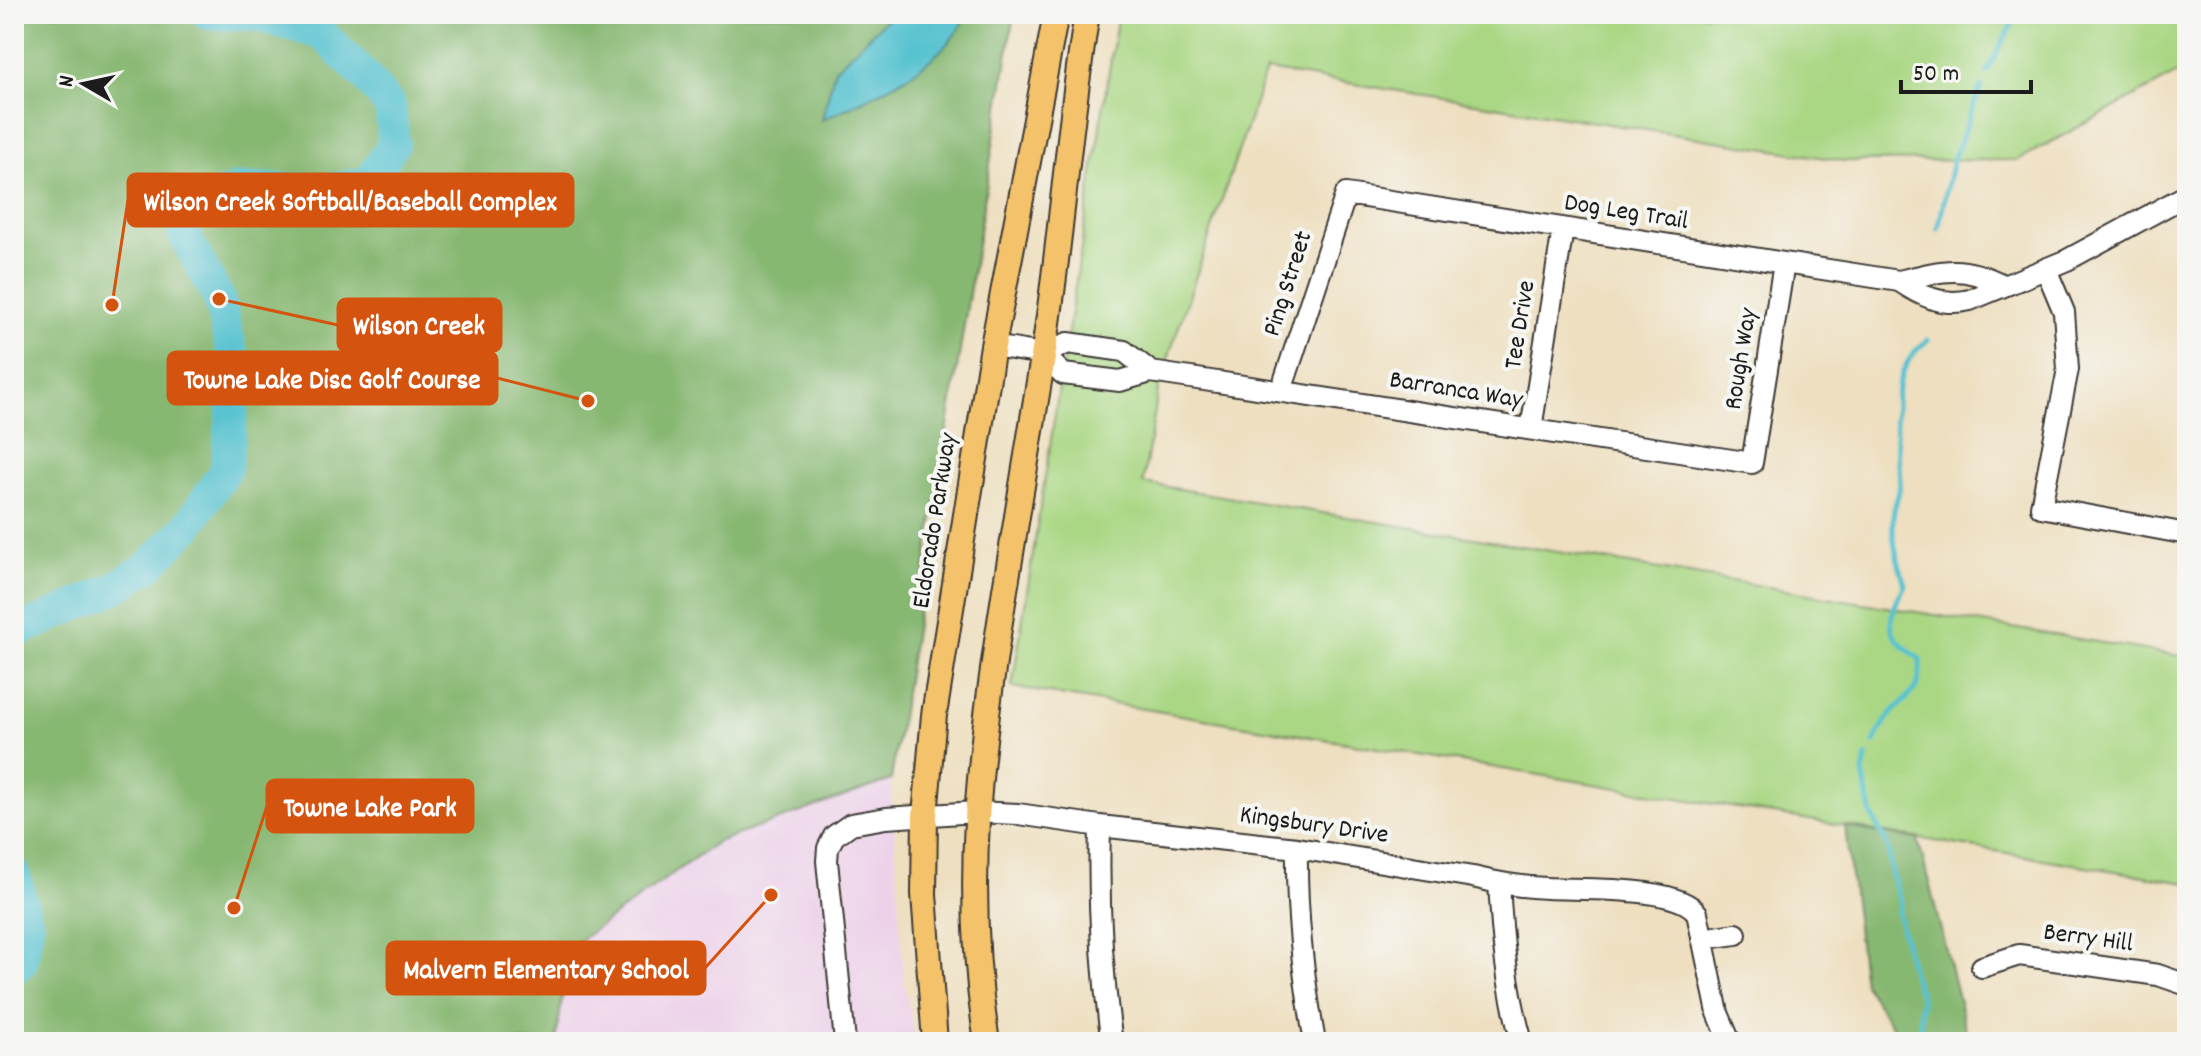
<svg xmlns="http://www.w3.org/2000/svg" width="2201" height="1056" viewBox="0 0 2201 1056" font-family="Dekko,sans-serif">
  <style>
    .built { fill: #edd1e9 }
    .green { fill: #aad784; stroke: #637a50; stroke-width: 2 }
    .forest { fill: #87b872; stroke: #526a47; stroke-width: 2 }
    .water { fill: #56c2d0; stroke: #396f76; stroke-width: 2 }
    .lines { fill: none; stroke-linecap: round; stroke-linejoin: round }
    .stream { stroke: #56c2d0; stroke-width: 5 }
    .river { stroke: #56c2d0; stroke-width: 32 }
    .minor-casing { stroke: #3c3935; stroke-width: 24 }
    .major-casing { stroke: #3c3935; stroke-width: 28 }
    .minor { stroke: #fff; stroke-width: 20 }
    .major { stroke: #f3c26a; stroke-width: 24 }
    .labels { text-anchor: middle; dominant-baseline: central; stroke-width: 8; stroke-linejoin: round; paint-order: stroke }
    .street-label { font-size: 26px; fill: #1c1c1c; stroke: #f6f6f2 }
    .leader { fill: none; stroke: #d4530e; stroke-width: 3 }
    .callout-dot { fill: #d4530e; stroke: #f6f6f2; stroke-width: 3 }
    .callout { fill: #d4530e; stroke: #d4530e; stroke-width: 3 }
    .callout-label { font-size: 28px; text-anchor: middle; font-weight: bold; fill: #fff }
  </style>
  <rect width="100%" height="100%" fill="#f6f6f2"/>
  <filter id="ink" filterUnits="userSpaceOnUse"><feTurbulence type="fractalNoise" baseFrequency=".0125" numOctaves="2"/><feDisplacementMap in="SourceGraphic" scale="16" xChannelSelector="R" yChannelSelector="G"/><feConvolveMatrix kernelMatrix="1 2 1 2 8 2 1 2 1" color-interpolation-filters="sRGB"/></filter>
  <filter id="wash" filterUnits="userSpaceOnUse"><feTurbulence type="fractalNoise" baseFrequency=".006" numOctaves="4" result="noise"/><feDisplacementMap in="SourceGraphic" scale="32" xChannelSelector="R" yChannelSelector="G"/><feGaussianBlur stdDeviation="1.8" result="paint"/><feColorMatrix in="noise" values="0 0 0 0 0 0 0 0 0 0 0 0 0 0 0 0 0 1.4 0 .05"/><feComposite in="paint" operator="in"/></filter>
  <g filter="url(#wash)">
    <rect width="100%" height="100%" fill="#eedfc0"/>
    <path class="built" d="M891,780L904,983L916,1042H556L569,948L717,842Z"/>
    <path class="green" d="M1118,14H2187V68L2018,160L1844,161L1266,70L1159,385L1143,483L2187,657V883L1012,687Z"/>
    <path class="forest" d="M14,14H1014L891,780L717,842L569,948L556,1042H14Z
      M1845,827L1918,839L1969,1042H1903L1864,984Z"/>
    <path class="water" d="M892,14H966C948,65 868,98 822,120L835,69Z"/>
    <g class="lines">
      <path class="stream" d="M1987,72L2017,14
        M1938,229L1953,160L1981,86
        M1874,743C1878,735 1882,726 1887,719C1906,694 1922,697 1920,659C1883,634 1886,622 1905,585C1899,564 1891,541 1893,518C1893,506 1900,495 1900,482C1898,433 1882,373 1928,340
        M1867,756L1863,772L1871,813L1888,847L1892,875L1901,903L1898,913L1912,973L1921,998L1920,1029L1924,1042"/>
      <path class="river" d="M14,633L113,589L149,566L187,527L226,469L237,373L219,299L183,233L187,207L238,189H332L369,182L394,143L390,106L366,77L322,34L255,15L208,14
        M14,873L28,925L22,962L14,969"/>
    </g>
  </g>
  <g filter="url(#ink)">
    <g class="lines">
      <g class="minor-casing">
        <path id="minor" d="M2046,269L2064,312L2068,369L2041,507L2187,534
          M1899,281C1922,296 1942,307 1970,300L2067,260L2187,195
          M993,346L1043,354L1068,343L1124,351L1151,372
          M1043,354L1063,374L1120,381L1151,372L1752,463L1784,263
          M1281,391L1346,194L1899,281C1943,270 1962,264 2003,285
          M1531,429L1563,229
          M1100,826C1098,899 1101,970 1112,1042
          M1297,848C1296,914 1303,977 1315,1042
          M1499,883C1502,937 1507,990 1522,1042
          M1702,939L1736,934
          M1982,967L2019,955L2158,975L2187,985
          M845,1042L827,861L828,848L834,836L851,824L886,818L976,812L1018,814L1100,826L1297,848L1473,877C1497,883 1522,887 1547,888C1580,890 1678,885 1697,913L1718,1013L1730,1042"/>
      </g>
      <g class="major-casing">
        <path id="major" d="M935,1042L924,894L925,816L934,715L993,346L1056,14
          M987,1042C962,885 980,745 1005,590C1018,512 1030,434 1043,357C1061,243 1068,128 1087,14"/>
      </g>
      <use href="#minor" class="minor"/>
      <use href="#major" class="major"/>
    </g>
  </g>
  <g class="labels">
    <g class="street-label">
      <text transform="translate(1626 213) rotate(9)">Dog Leg Trail</text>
      <text transform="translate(1289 284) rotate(-72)">Ping Street</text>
      <text transform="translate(1521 325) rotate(-81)">Tee Drive</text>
      <text transform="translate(1742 359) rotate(-81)">Rough Way</text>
      <text transform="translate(1456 391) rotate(9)">Barranca Way</text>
      <text transform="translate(936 521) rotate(-81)">Eldorado Parkway</text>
      <text transform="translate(1314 826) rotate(8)">Kingsbury Drive</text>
      <text transform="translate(2088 939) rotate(8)">Berry Hill</text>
    </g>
  </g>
  <path class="leader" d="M112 305L128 200M219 299L338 325M588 401L497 378M234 908L267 806M771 895L705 968"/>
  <g class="callout-dot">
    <circle cx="112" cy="305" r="8"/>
    <circle cx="219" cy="299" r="8"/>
    <circle cx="588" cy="401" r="8"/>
    <circle cx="234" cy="908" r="8"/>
    <circle cx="771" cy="895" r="8"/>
  </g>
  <g class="callout">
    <rect x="128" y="174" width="445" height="52" rx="8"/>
    <rect x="338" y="299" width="163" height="52" rx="8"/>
    <rect x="168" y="352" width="329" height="52" rx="8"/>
    <rect x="267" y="780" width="206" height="52" rx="8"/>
    <rect x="387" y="942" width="318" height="52" rx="8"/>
  </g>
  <g class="callout-label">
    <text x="350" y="210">Wilson Creek Softball/Baseball Complex</text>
    <text x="419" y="334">Wilson Creek</text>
    <text x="332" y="388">Towne Lake Disc Golf Course</text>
    <text x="370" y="816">Towne Lake Park</text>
    <text x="546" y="978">Malvern Elementary School</text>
  </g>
  <rect width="2201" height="1056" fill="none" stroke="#f6f6f2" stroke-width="48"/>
  <g transform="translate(84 84) rotate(279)" stroke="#f6f6f2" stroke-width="6" paint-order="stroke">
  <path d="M0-6L14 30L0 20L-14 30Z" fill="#1c1c1c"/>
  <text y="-12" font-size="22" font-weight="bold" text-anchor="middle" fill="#1c1c1c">N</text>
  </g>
  <path d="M1901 80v12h130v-12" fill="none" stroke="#1c1c1c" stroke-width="4"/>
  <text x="1913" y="80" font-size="24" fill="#1c1c1c" stroke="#f6f6f2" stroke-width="6" paint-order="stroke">50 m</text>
</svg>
